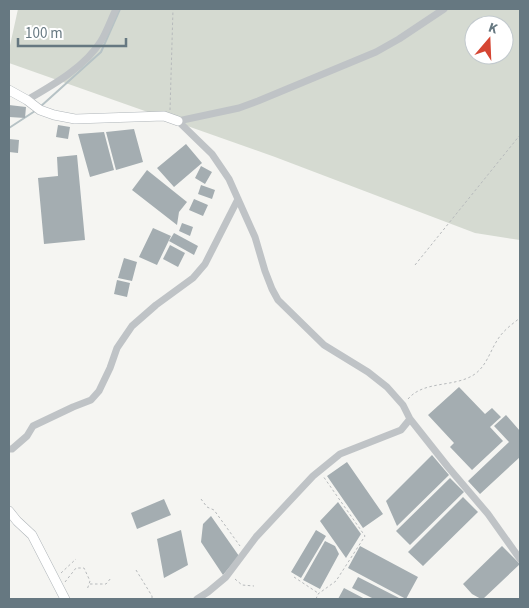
<svg xmlns="http://www.w3.org/2000/svg" width="529" height="608" viewBox="0 0 529 608" font-family="'Source Sans 3',sans-serif">
  <style>
    .green { fill: #d5dad1; fill-rule: evenodd }
    .lines { fill: none; stroke-linecap: round; stroke-linejoin: round }
    .stream { stroke: #b6c2c5; stroke-width: 2 }
    .building { fill: #a4adb1 }
    .secondary-casing { stroke: #afb5b9; stroke-width: 10 }
    .path { stroke: #b7babc; stroke-width: 1; stroke-dasharray: 2.5 2.5; stroke-linecap: butt }
    .street { stroke: #bfc3c6; stroke-width: 7 }
    .secondary { stroke: #fff; stroke-width: 9 }
  </style>
  <rect width="100%" height="100%" fill="#f5f5f2"/>
  <path class="green" d="M18,9H520V240L475,233L275,157L9,63V50ZM474,25H504V55H474Z"/>
  <g class="lines">
    <path class="stream" d="M40,107L101,52L120,9
      M9,128L35,111"/>
  </g>
  <path class="building" d="M9,105L26,107L25,118L9,117Z
    M58,125L70,127L68,139L56,137Z
    M134,129L143,162L116,170L106,132Z
    M104,132L114,170L90,177L78,134Z
    M9,139L19,140L18,153L9,152Z
    M186,144L202,163L174,187L157,168Z
    M77,155L85,240L44,244L38,178L58,176L57,157Z
    M201,166L212,172L205,184L195,178Z
    M147,170L187,202L179,212L177,225L132,190Z
    M201,185L215,190L212,199L198,194Z
    M194,199L208,205L203,216L189,210Z
    M182,223L193,227L190,236L179,231Z
    M153,228L171,236L157,265L139,257Z
    M174,233L198,246L194,255L169,241Z
    M170,245L185,253L178,267L163,259Z
    M124,258L137,262L132,281L118,278Z
    M117,280L130,283L127,297L114,294Z
    M459,387L485,414L492,408L501,417L490,427L503,441L472,470L450,447L454,443L428,415Z
    M506,415L520,431V457L480,494L468,481L509,442L494,426Z
    M432,455L449,475L397,526L386,501Z
    M347,462L383,514L363,528L327,476Z
    M450,478L464,492L410,545L396,531Z
    M463,497L478,512L423,566L408,552Z
    M164,499L171,515L137,529L131,513Z
    M338,502L361,534L346,558L320,521Z
    M211,516L239,556L223,575L201,542L203,524Z
    M181,530L188,565L164,578L157,539Z
    M316,530L326,536L301,578L291,572Z
    M325,541L335,546L339,554L320,589L303,580Z
    M360,546L418,577L406,599L348,568Z
    M502,546L520,564L483,599H481L472,594L463,584Z
    M358,577L401,599H374L352,588Z
    M344,588L365,599H338Z"/>
  <g class="lines">
    <g class="secondary-casing">
      <path id="secondary" d="M9,90L27,100L40,110L54,115L75,119L164,116L178,121
        M9,511L17,521L32,535L65,599"/>
    </g>
    <path class="path" d="M170,110L173,9
      M415,265L520,135
      M408,399C424,380 455,388 475,374C487,365 490,351 498,339C503,331 512,324 520,318
      M201,499L207,507L214,510L240,546
      M136,570L152,596V599
      M61,573L76,559
      M294,577L318,593
      M235,579L242,585L254,586
      M65,582L76,568H84L90,581L87,590
      M90,584H106L111,578
      M316,599L318,594L336,581L365,536L323,476"/>
    <path class="street" d="M27,100C53,85 85,67 101,41C107,31 111,19 116,9
      M178,121L212,154L229,179L255,237L265,271L272,289L278,300L324,345L368,372L387,387L403,405L410,419L448,467L488,514L520,559
      M178,121L239,108L258,101L376,52L399,39L444,9
      M9,449H12L27,436L33,426L73,407L91,400L99,391L110,368L117,348L132,326L156,305L193,278L205,264L238,199
      M197,599L208,592L226,577L256,537L313,476L340,454L401,430L410,419"/>
    <use href="#secondary" class="secondary"/>
  </g>
  <rect width="529" height="608" fill="none" stroke="#667881" stroke-width="20"/>
  <g transform="translate(489 40) rotate(19)"><circle r="24" fill="#ffffff" stroke="#c2c9cd"/>
  <path d="M0-4L9 19L0 12L-9 19Z" fill="#d54532"/>
  <text y="-8" font-size="14" font-weight="bold" text-anchor="middle" fill="#667881">K</text>
  </g>
  <path d="M18 38v8h108v-8" fill="none" stroke="#667881" stroke-width="2.5"/>
  <text x="25" y="38" font-size="15" fill="#667881" stroke="#ffffff" stroke-width="4" paint-order="stroke">100 m</text>
</svg>
